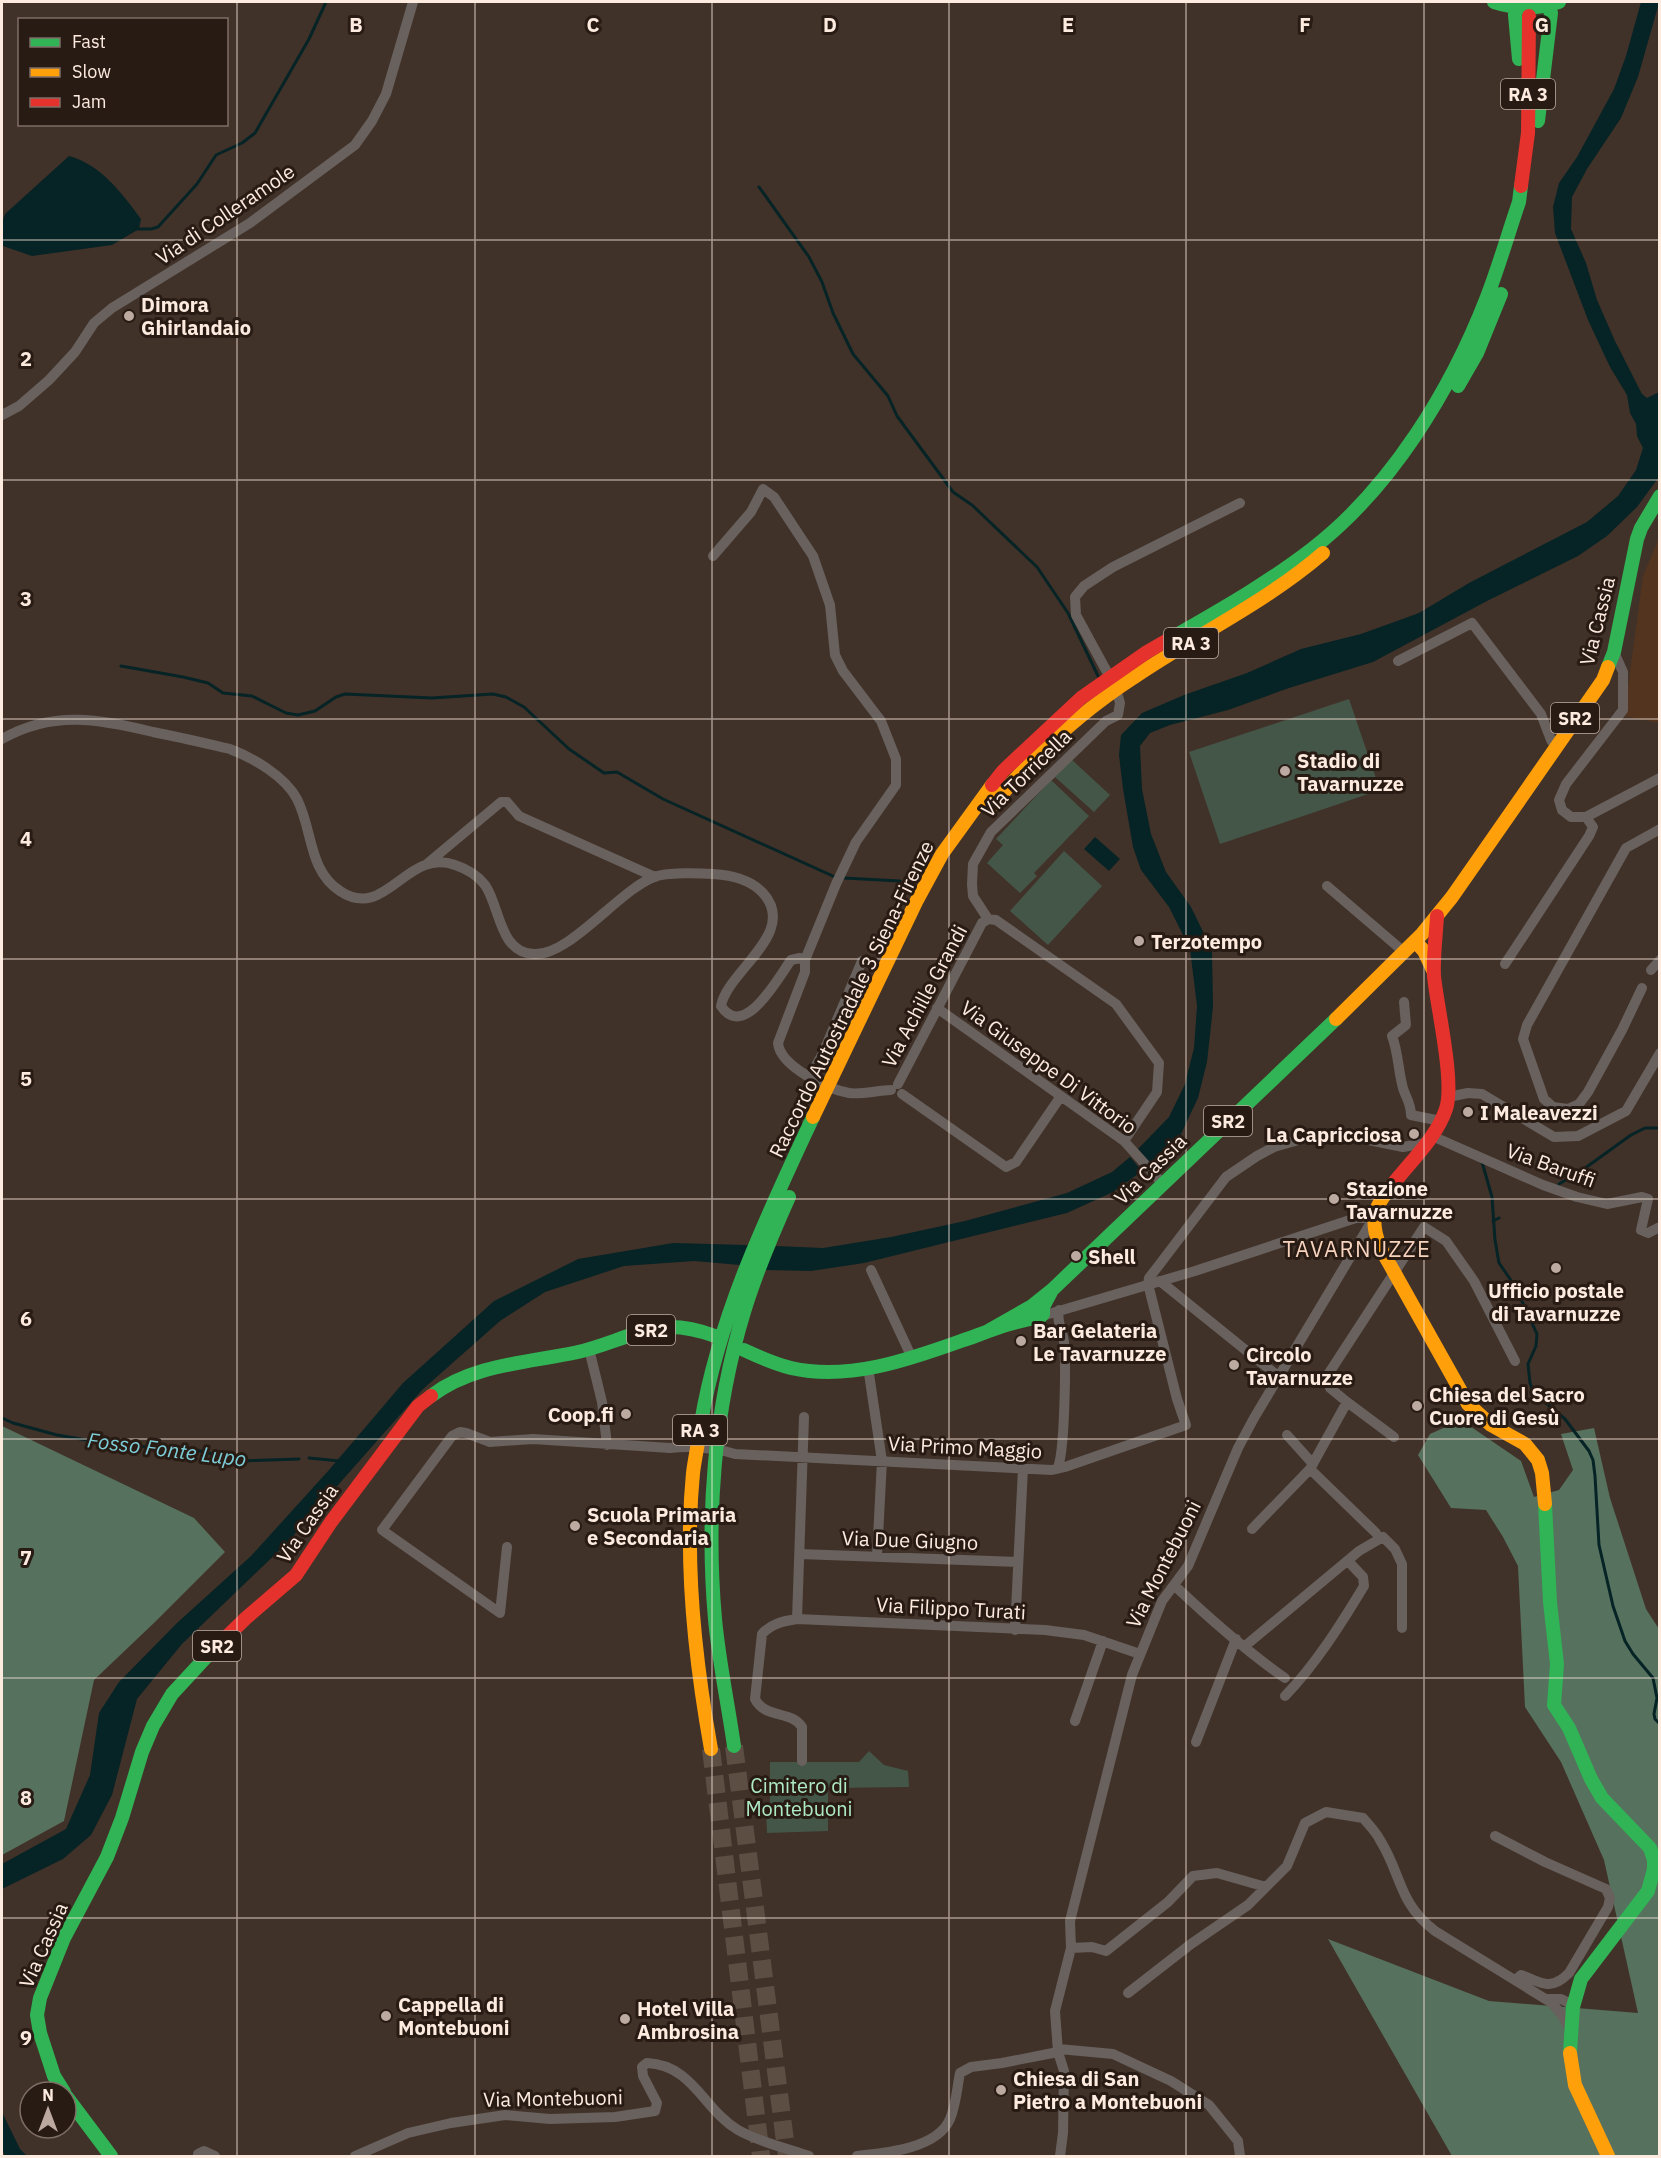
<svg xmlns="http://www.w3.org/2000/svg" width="1661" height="2158" viewBox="0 0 1661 2158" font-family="'IBM Plex Sans',sans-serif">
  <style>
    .built { fill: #53341f }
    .green { fill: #445648 }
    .forest { fill: #56715e }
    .water { fill: #062325 }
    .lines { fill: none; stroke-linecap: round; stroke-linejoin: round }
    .stream { stroke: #062325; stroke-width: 3 }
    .highway-tunnel { stroke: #5d4e44; stroke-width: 18; stroke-dasharray: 18 9; stroke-linecap: butt }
    .street { stroke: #68615d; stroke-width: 10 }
    .fast { stroke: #30b455; stroke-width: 14 }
    .slow { stroke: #ff9f0a; stroke-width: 14 }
    .jam { stroke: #e5322d; stroke-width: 14 }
    .grid { fill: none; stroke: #feebe0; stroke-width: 1.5; stroke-opacity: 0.55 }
    .poi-dot { fill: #bcaaa0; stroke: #281b14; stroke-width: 2 }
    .labels { text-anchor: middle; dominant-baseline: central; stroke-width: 6; stroke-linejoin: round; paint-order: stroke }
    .shield { fill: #281b14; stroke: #beada3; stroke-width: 1.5 }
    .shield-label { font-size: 18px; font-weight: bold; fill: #feebe0 }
    .street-label { font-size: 20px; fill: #feebe0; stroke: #281b14 }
    .poi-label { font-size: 20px; font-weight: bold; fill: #feebe0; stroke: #281b14; text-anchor: start }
    .park-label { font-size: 20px; fill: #aeeac4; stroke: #281b14 }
    .water-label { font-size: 21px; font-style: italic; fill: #7eced9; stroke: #281b14 }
    .quarter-label { font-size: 22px; letter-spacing: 1.5px; fill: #f7d3be; stroke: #281b14 }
    .grid-label { font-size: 20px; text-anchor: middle; font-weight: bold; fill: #feebe0; stroke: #281b14; stroke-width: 6; stroke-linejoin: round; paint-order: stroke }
  </style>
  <rect width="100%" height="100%" fill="#413229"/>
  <path class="built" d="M1659,538V723L1624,716L1643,576Z"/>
  <path class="green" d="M1349,699L1380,790L1220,844L1189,752Z
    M1071,759L1110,795L1094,812L1055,777Z
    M1051,780L1089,816L1034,873L1037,876L1020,893L987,863L1003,845L996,839Z
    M1064,851L1102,886L1048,945L1010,911Z
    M869,1751L884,1765L908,1771L909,1787L828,1788V1831L767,1833L766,1804L770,1803V1762H859Z"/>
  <path class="forest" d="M1461,1420L1521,1461L1534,1497L1559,1490L1573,1470L1561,1434L1594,1428L1610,1498L1646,1609L1659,1629V2156H1452L1328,1939L1489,2001L1638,2013L1604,1860L1561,1762L1525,1707L1518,1566L1503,1537L1486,1510L1451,1508L1418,1455L1430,1434Z
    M2,1426L194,1518L225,1552L155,1622L94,1680L64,1821L2,1855Z"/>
  <path class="water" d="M1641,2H1659V3L1638,77L1621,118L1587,169L1572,197L1571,229L1586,263L1597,300L1615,341L1642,394L1647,398L1659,392V477L1637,507L1607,536L1578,556L1487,601L1373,662L1289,688L1228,710L1170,725L1150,733L1140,746L1142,789L1151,834L1166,872L1191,907L1212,950L1213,1007L1207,1062L1198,1098L1180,1136L1150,1163L1138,1149L1169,1117L1185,1084L1194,1048L1197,1006L1190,949L1169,907L1141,870L1133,847L1123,789L1119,755L1121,735L1142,713L1184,695L1247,673L1301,649L1361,634L1419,613L1469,583L1587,522L1618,496L1636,470L1643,448L1637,436L1636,424L1630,413L1627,395L1610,367L1588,320L1555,233L1553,207L1559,183L1577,157L1614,89L1626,56Z
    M69,156C100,164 123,194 141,219L139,229L112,245L32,256L3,246L2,223L5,214Z
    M1095,837L1120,859L1109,871L1084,849Z
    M1130,1157L1142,1171L1113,1192L1067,1213L864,1263L811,1271L765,1270L776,1246L823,1248L891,1237L965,1221L1067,1193L1112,1172Z
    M673,1243L748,1245L740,1265L694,1261L624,1266L545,1292L500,1321L422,1390L286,1544L182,1644L137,1699L112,1795L91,1835L63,1859L2,1889V1864L66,1829L90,1775L99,1713L119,1682L177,1623L251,1556L329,1470L403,1383L494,1301L578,1259Z
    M2,2112L20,2149L27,2156H5L2,2149Z"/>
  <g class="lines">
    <path class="stream" d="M759,187L809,257L822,282L833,313L853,354L888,396L897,416L953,492L972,505L1037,567L1068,613L1098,676
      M136,229H151L158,227L197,184L216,155L242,143L255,133L309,39L326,2
      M121,666L183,677L208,683L223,693L252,696L286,713L298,715L315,711L336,697L345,694L432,698L493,694L506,697L524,707L569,749L604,773L617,772L663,799L835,877
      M844,878L900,881
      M1482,1162L1492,1197L1495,1240L1499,1263L1515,1286L1537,1334L1536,1346L1528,1364L1530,1383L1534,1393L1565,1419L1589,1451L1593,1460L1595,1476L1599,1545L1613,1606L1625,1641L1633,1654L1653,1678L1657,1698L1654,1714L1655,1719L1660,1724
      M1559,1184L1581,1171L1631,1135L1645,1128H1660
      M1493,1221L1499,1218
      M2,1418L13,1423L57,1435L123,1446L188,1448L240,1461L299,1459
      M309,1458L340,1461"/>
    <path class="highway-tunnel" d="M734,1746L787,2156
      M711,1749L761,2156"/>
    <path class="street" d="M2,415L19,406L49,380L75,352L94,323L112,308L250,223L355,145L372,121L386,94L413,2
      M713,556L751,512L763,489L774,497L813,556L830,605L835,655L843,671L881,721L896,759V785L856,842L836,884L805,960
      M1614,652L1623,672V710L1566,784L1559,800L1562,810L1571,817H1586L1660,778
      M1398,661L1472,623L1541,714L1551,740L1556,747
      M1107,672L1076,615L1075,597L1084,586L1113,567L1240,503
      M2,739C53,710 99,719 153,732C179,737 204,743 230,749C253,758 285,776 297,799C313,830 308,870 340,891C386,922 406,847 455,865C467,869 477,874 485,885C500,906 499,953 534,954C570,956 618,891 654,877C667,872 699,873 713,874C730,875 750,879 763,893C799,933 727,971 721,1006C744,1041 778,978 791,960L800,958L805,960V972L778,1043C780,1066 827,1089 849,1093C862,1095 878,1090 891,1090
      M428,863L501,802H507L519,816L655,877
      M1327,886L1404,952
      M988,919L996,920L1116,1004L1159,1063L1157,1092L1124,1141
      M988,919L973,896L972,884L973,864L991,832L1106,721L1118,715L1120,703L1118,696
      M1505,964L1589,836L1593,827L1586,817
      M1651,970L1660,960
      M1642,988L1622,1030L1588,1092L1579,1104L1568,1109L1553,1107L1544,1099L1523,1039L1527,1025L1626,848L1660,829
      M1404,1002L1406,1025L1392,1036C1398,1052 1398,1067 1402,1084C1404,1096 1411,1101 1411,1115L1441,1121
      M937,1008L1124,1141L1163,1184
      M809,1078L823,1053L862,961
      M898,1084L982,923L988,919
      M902,1094L1006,1167L1016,1162L1061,1096
      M1448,1097L1468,1093L1482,1094L1554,1137L1578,1136L1626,1111L1660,1053
      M1432,1136L1543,1185L1577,1197L1607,1204L1642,1197L1648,1199L1641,1230L1648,1233L1660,1227
      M871,1270L912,1358
      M1160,1281L1279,1377
      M1148,1284L1149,1278L1156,1269L1226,1177L1257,1156L1274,1147L1309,1137L1326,1135L1349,1136L1403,1147L1426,1143
      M1042,1316L1195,1271L1356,1218H1374
      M589,1349L602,1402L607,1445
      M868,1367L882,1461L877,1556
      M1347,1402L1394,1437
      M1287,1435L1313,1464
      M1057,1469C1065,1456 1066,1362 1064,1342C1063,1332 1056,1321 1059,1310
      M1310,1469L1376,1533
      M1252,1529L1310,1469L1347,1402L1330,1388L1329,1373L1424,1227L1446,1241L1474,1281L1515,1361
      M507,1547L500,1613L382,1530L452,1436L460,1432L466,1433L490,1442L533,1439L670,1448C690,1446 715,1448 735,1454L1052,1470L1065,1467L1186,1425L1177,1399L1148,1284
      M800,1554L1018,1562
      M1175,1586C1209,1618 1246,1651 1285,1678
      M797,1619L804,1417
      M1015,1630L1023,1468
      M1245,1646L1359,1551L1383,1537L1395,1549L1402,1564V1628
      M1285,1696C1316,1664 1341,1624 1364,1586L1363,1577L1348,1561
      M1075,1721L1103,1641
      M1196,1742L1236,1639
      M802,1761V1727C791,1710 765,1719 755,1699L762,1634C771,1624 783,1621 797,1619L1045,1630L1084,1635L1140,1654
      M1495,1836L1545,1862L1606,1889L1610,1898L1608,1907L1569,1973C1550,1992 1541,1982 1521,1975L1515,1980
      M1071,1948L1092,1947L1106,1951L1168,1902L1193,1876L1217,1873L1266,1887
      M1128,1993L1191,1944L1248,1905L1287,1866L1305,1823L1326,1812L1363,1818C1369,1825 1376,1832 1380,1840C1402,1875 1398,1903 1435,1931L1552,2003L1562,2015L1570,2030
      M1545,1999H1561L1573,2005
      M1059,2049L1113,2054L1171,2081L1209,2105L1238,2141L1240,2156
      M198,2156V2154L204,2151L215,2156
      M355,2156L408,2133L451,2123L505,2115L550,2119L615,2117L655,2111L657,2103L643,2076L642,2067L647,2063C693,2065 703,2109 738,2130C759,2142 786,2148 809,2156
      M857,2156C885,2153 937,2149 950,2119C956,2105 957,2088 960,2073L971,2067L1002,2063L1058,2052
      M1060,2156L1063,2133L1064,2071L1058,2052L1055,2011L1071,1948L1070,1921L1132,1675L1162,1601L1188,1566L1238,1448L1254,1418L1373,1219"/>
    <path class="fast" d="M1494,2C1516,9 1537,10 1559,2
      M1515,15L1519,59
      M1538,121L1551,13
      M1458,386L1477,353L1501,294
      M1173,637C1220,610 1268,583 1312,549C1391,488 1451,390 1487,297C1499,266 1508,234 1519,202L1521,186
      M1608,667L1614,652L1637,539L1641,528L1660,496
      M988,1331L1032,1306L1052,1290L1336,1019
      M744,1350C759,1357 775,1364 791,1368C848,1381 908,1360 961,1341C987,1332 1013,1321 1040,1317L1043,1314V1307L1051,1292
      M431,1396C473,1364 528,1363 578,1352C605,1346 630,1333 657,1328C677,1325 696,1329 715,1336
      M701,1423C719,1315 767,1216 813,1117
      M1545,1504L1550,1602L1557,1664L1554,1705L1569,1728L1591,1779L1602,1798L1650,1848L1654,1860V1869L1648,1891L1581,1979L1573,2007L1570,2053
      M734,1746C728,1704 719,1662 715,1619C706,1517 714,1410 744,1312C756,1272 772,1235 789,1197
      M64,2092L54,2076L40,2033L37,2015L40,1998L64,1938L107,1857L122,1818L142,1752L153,1726L172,1694L208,1655
      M66,2096L111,2156"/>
    <path class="slow" d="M992,806C1033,756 1079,713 1133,678C1196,635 1265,603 1323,553
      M1415,941L1424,951L1433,970
      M1336,1019L1422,934L1452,897L1603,680L1608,667
      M813,1117L916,902L942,854L992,785
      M1393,1184C1374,1207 1369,1218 1380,1247L1468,1404L1491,1425L1525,1444L1538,1460L1542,1473L1545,1504
      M701,1423C699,1440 695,1457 693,1473C684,1564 695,1660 711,1749
      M1570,2053L1575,2085L1608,2156"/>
    <path class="jam" d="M1521,186L1528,133L1529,16
      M992,785L1003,771L1081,698L1147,652L1173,637
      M1393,1184C1412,1160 1436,1138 1446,1109C1455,1082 1437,1007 1434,976C1433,957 1436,935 1437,916
      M208,1655L246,1618L296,1575L331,1522L418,1406L431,1396"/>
  </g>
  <path class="grid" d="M237,2V2156M475,2V2156M712,2V2156M949,2V2156M1186,2V2156M1424,2V2156M2,240H1660M2,480H1660M2,719H1660M2,959H1660M2,1199H1660M2,1439H1660M2,1678H1660M2,1918H1660"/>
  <g class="poi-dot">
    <circle cx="129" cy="316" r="6"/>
    <circle cx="1285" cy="771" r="6"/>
    <circle cx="1139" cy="941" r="6"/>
    <circle cx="1468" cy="1112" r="6"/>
    <circle cx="1414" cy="1134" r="6"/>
    <circle cx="1334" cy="1199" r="6"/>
    <circle cx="1076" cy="1256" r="6"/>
    <circle cx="1556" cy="1268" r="6"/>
    <circle cx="1021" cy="1341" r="6"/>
    <circle cx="1234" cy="1365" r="6"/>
    <circle cx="1417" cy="1406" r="6"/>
    <circle cx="626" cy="1414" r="6"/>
    <circle cx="575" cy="1526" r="6"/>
    <circle cx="386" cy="2016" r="6"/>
    <circle cx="625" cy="2019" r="6"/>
    <circle cx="1001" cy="2090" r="6"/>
  </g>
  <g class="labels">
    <g class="shield">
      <rect x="1501" y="79" width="54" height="30" rx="4.5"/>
      <rect x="1164" y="628" width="54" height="30" rx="4.5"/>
      <rect x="1551" y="703" width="48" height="30" rx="4.5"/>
      <rect x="1204" y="1106" width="48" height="30" rx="4.5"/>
      <rect x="627" y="1315" width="48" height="30" rx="4.5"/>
      <rect x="673" y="1415" width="54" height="30" rx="4.5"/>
      <rect x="193" y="1631" width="48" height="30" rx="4.5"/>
    </g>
    <g class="shield-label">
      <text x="1528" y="94">RA 3</text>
      <text x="1191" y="643">RA 3</text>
      <text x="1575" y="718">SR2</text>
      <text x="1228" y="1121">SR2</text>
      <text x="651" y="1330">SR2</text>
      <text x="700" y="1430">RA 3</text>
      <text x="217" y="1646">SR2</text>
    </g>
    <g class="street-label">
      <text transform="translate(225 214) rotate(-34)">Via di Colleramole</text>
      <text transform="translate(1597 621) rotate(-76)">Via Cassia</text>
      <text transform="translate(1026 773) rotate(-44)">Via Torricella</text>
      <text transform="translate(924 996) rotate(-62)">Via Achille Grandi</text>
      <text transform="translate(851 999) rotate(-64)">Raccordo Autostradale 3 Siena-Firenze</text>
      <text transform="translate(1049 1067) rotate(36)">Via Giuseppe Di Vittorio</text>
      <text transform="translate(1551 1165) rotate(20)">Via Baruffi</text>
      <text transform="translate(1150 1169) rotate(-44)">Via Cassia</text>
      <text transform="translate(965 1447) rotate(3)">Via Primo Maggio</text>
      <text transform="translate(307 1523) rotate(-55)">Via Cassia</text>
      <text transform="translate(910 1540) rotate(2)">Via Due Giugno</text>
      <text transform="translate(1163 1564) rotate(-63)">Via Montebuoni</text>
      <text transform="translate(951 1608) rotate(3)">Via Filippo Turati</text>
      <text transform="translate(43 1945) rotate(-66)">Via Cassia</text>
      <text transform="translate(553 2098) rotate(-1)">Via Montebuoni</text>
    </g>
    <g class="poi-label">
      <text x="141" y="304">Dimora<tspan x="141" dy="23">Ghirlandaio</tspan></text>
      <text x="1297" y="760">Stadio di<tspan x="1297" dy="23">Tavarnuzze</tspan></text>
      <text x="1151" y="941">Terzotempo</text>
      <text x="1480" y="1112">I Maleavezzi</text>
      <text x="1402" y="1134" text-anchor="end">La Capricciosa</text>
      <text x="1346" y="1188">Stazione<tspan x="1346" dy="23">Tavarnuzze</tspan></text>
      <text x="1088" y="1256">Shell</text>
      <text x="1556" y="1290" text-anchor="middle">Ufficio postale<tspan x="1556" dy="23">di Tavarnuzze</tspan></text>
      <text x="1033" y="1330">Bar Gelateria<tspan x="1033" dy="23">Le Tavarnuzze</tspan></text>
      <text x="1246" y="1354">Circolo<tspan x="1246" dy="23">Tavarnuzze</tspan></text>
      <text x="1429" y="1394">Chiesa del Sacro<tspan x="1429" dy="23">Cuore di Gesù</tspan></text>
      <text x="614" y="1414" text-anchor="end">Coop.fi</text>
      <text x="587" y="1514">Scuola Primaria<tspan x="587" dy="23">e Secondaria</tspan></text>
      <text x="398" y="2004">Cappella di<tspan x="398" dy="23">Montebuoni</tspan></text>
      <text x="637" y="2008">Hotel Villa<tspan x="637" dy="23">Ambrosina</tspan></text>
      <text x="1013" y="2078">Chiesa di San<tspan x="1013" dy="23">Pietro a Montebuoni</tspan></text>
    </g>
    <g class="park-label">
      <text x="799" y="1785">Cimitero di<tspan x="799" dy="23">Montebuoni</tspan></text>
    </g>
    <g class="water-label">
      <text transform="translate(167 1449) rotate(7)">Fosso Fonte Lupo</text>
    </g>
    <g class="quarter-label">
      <text x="1357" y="1248">TAVARNUZZE</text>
    </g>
  </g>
  <g class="grid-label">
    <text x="356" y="32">B</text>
    <text x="593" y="32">C</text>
    <text x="830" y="32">D</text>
    <text x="1068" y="32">E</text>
    <text x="1305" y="32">F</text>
    <text x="1542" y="32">G</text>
    <text x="26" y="366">2</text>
    <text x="26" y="606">3</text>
    <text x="26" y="846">4</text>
    <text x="26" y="1086">5</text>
    <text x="26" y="1326">6</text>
    <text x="26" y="1565">7</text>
    <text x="26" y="1805">8</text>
    <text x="26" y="2045">9</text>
  </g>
  <rect width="1661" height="2158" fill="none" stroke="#feebe0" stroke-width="6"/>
  <rect x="18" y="18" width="210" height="108" fill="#281b14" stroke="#7e6e66" stroke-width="1.5"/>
  <rect x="30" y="38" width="30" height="9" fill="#30b455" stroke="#7e6e66" stroke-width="1.5"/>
  <text x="72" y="48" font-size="18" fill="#feebe0">Fast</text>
  <rect x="30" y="68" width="30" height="9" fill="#ff9f0a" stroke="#7e6e66" stroke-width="1.5"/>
  <text x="72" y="78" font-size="18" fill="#feebe0">Slow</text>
  <rect x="30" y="98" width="30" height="9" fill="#e5322d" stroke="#7e6e66" stroke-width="1.5"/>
  <text x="72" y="108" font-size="18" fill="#feebe0">Jam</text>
  <g transform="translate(48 2110)"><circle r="28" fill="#281b14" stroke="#7e6e66" stroke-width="1.5"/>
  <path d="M0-4.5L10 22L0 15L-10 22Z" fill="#bcaaa0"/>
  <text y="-9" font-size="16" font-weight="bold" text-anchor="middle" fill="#feebe0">N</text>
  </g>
</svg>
